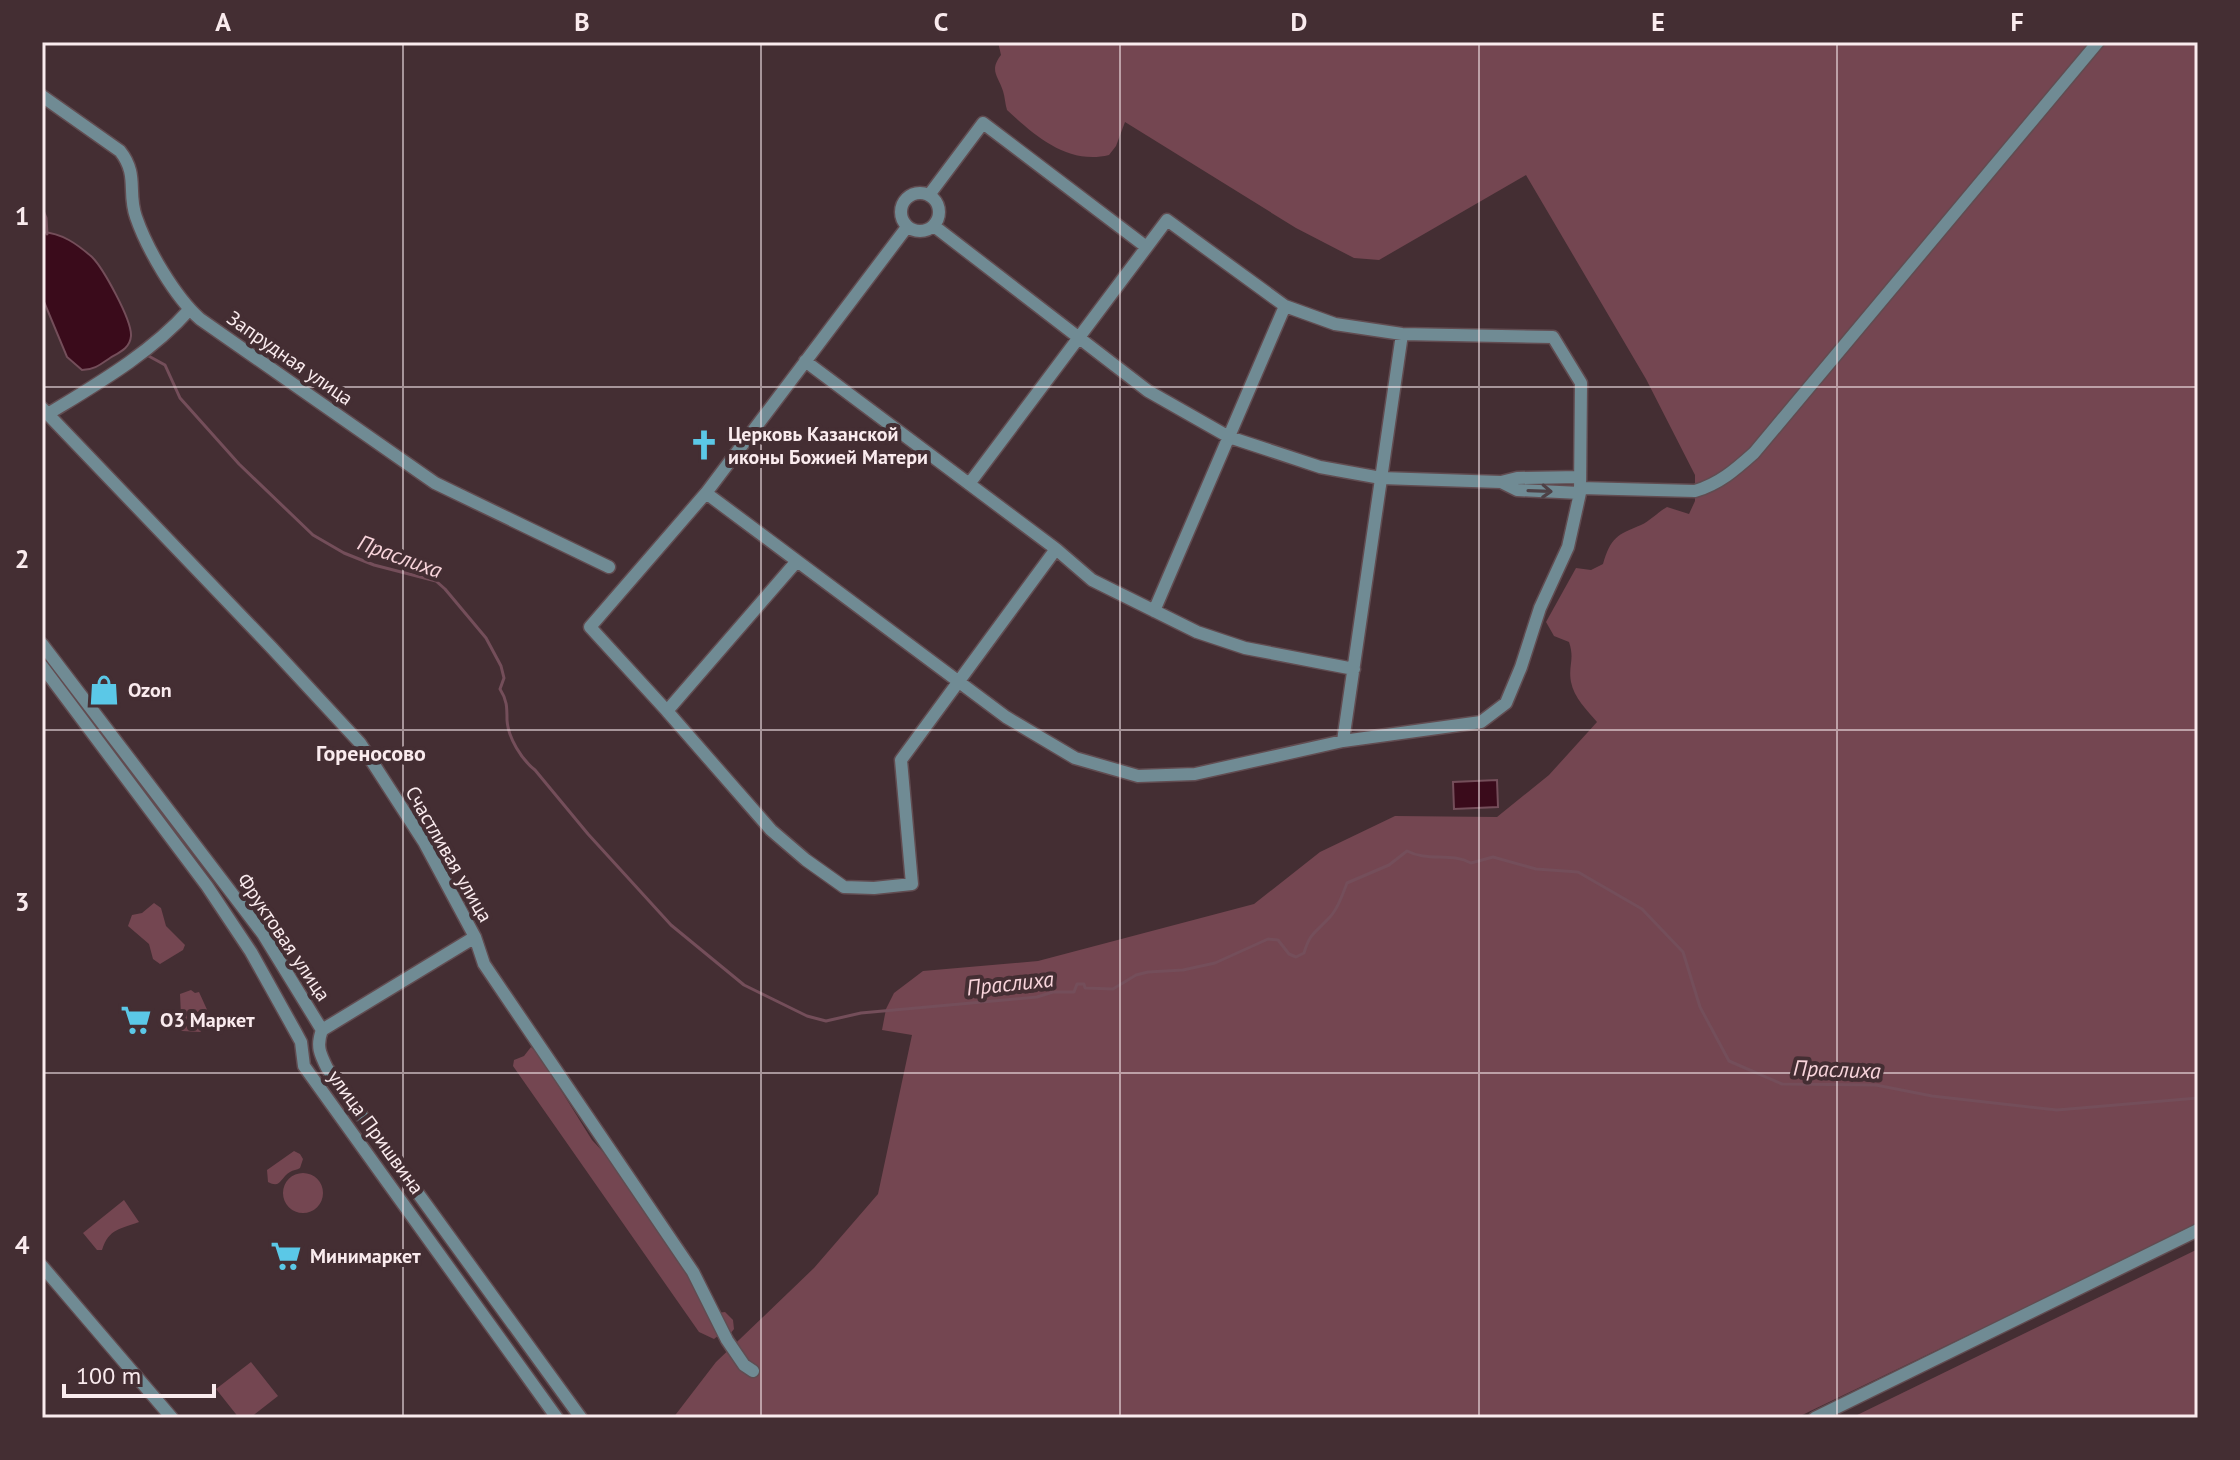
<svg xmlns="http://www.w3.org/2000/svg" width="2240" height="1460" viewBox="0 0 2240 1460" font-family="'PT Sans',sans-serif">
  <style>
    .green { fill: #744651 }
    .water { fill: #3a0b1b; stroke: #744e5a; stroke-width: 2 }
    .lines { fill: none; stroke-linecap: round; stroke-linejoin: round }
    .stream { stroke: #744e5a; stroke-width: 3 }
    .minor-casing { stroke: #614c51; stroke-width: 15 }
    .minor { stroke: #708b94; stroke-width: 12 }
    .oneway { stroke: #4d4146 }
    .grid { fill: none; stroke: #faebee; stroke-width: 2; stroke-opacity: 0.55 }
    .labels { text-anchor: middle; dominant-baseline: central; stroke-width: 8; stroke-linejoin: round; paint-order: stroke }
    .street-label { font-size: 20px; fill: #faebee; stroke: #442e33 }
    .poi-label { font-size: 20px; font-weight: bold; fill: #faebee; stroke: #442e33; text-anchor: start }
    .water-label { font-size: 22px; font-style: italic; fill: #f8d4db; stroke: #442e33 }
    .neighbourhood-label { font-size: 22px; font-weight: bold; fill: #faebee; stroke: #442e33 }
    .neatline { fill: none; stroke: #faebee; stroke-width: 3 }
    .grid-label { font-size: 26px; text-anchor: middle; font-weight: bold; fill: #faebee }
  </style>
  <rect width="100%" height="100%" fill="#442e33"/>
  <path class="green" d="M998,42H2198V1224L1796,1418H673L716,1362L814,1268L878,1194L912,1035L882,1030L886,1009L894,993L923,971L1038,961L1254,904L1320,852L1395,816L1497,817L1549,775L1597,722C1587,710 1574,698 1571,682C1568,665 1575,660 1569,642L1554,636L1546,622L1576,568L1591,570L1603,564C1611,537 1617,535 1641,525C1650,521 1658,512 1667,507L1689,514L1695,501V475L1646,379L1526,175L1379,260L1354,258L1296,228L1125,122L1116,146L1109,155C1068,165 1035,136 1007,110C1005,104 1005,97 1003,91C998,75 989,71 1001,55Z
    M154,903L161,908L166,926L185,945L183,950L160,964L153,959L149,944L128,926L132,915L142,913Z
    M191,990L195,993L199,992L209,1014L205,1016L208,1026L200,1032L182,1031L179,1028L181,1015L180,994Z
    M531,1047L539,1055L592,1140L606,1155L686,1273L709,1314L725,1312L733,1320L734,1329L730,1334L719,1335L714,1339L699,1332L513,1066L514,1060L524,1056Z
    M294,1151L300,1154L303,1159L300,1168C297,1170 293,1170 290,1172C280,1178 281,1189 268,1182L267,1170Z
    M283 1193a20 20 0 1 1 40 0a20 20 0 1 1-40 0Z
    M124,1200L139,1222C121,1229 109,1228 102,1250H97L83,1233Z
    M2198,1249V1418H1851Z
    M251,1362L278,1396L250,1418H239L216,1389Z"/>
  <path class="water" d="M42,232C62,233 77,244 92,257C103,268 132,320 131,336C130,348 120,352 110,358C101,364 94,370 82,370L67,357L42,297Z
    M1497,780L1498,807L1454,809L1453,782Z"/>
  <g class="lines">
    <path class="stream" d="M42,208L46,218L47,234
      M145,354L165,365L180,398L239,464L313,535L344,553L374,565L436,581L445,589L486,638L501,666L504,678L500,689C507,700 507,707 507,720C508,738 522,760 535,770L588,834L671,925L744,985L807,1016L826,1021L861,1013L1037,997L1053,992H1074L1077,984H1084L1085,988L1113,989L1136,975L1148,972L1183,970L1215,963L1268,939L1278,940L1289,954L1296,957L1304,953C1310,933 1314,934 1327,920C1337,911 1342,896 1347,883L1389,865L1407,851C1428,862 1451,852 1471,863L1493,857L1536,869L1578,872L1642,909L1683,952L1700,1007L1729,1061L1782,1084L1876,1085L1932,1096L2057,1110L2198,1098"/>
    <g class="minor-casing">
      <path id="minor" d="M42,96L120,151C139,175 127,192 136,217C147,249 175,297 200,319L435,483L609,567
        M901 212a19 19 0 1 1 38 0a19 19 0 1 1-38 0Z
        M929,195L983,123L1145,246
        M934,226L1148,391L1229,437L1320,467L1381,478L1501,482L1517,478L1580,477
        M907,227L706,493L590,627L667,711L771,830L806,860L844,887L874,888L912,884L901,760L1056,549
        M805,361L1056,549L1092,580L1197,632L1245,648L1354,669
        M42,408L271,647L360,743L424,842L475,937L484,964L693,1272L727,1340L744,1365L753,1371
        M48,414C97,384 151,353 189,310
        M1501,482L1517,490L1580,493
        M1580,488L1695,491C1719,484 1735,470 1754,453L2098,42
        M706,493L1006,717L1075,758L1138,776L1195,774L1343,741L1481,722L1506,703L1521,667L1540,608L1568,547L1580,493L1581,383L1553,337L1402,334L1335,324L1285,306L1167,220L969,484
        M1154,611L1285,306
        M42,644L263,934L322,1030C316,1046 320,1054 327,1068L581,1418
        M42,666L207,886L251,952L295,1031L301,1042L304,1066L557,1418
        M667,711L797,561
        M1343,741L1402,334
        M322,1030L475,937
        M42,1266L172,1418
        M1815,1418L2198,1230"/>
    </g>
    <use href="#minor" class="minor"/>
  </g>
  <defs><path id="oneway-shaft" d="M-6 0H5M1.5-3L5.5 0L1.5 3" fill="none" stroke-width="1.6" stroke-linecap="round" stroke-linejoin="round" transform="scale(2)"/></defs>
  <use class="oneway" href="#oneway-shaft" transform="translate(1540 491) rotate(2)"/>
  <path class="grid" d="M403,42V1418M761,42V1418M1120,42V1418M1479,42V1418M1837,42V1418M42,387H2198M42,730H2198M42,1073H2198"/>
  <defs>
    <g id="church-bare" transform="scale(2.4)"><path d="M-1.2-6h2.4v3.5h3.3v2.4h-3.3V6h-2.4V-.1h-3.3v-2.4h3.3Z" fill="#5bc8e7" stroke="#442e33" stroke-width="2.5" paint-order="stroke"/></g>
    <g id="shop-bare" transform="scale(2.4)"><path d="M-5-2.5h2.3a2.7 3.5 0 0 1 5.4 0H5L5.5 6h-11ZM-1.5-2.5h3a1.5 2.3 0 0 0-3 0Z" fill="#5bc8e7" stroke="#442e33" stroke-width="2.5" paint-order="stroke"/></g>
    <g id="supermarket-bare" transform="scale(2.4)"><path d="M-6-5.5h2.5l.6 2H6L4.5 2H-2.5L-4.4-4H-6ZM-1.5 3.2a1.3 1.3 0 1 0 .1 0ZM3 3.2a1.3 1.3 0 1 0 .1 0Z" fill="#5bc8e7" stroke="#442e33" stroke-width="2.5" paint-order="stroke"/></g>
  </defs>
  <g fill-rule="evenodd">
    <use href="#church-bare" x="704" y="445"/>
    <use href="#shop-bare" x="104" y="690"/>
    <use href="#supermarket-bare" x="136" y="1020"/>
    <use href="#supermarket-bare" x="286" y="1256"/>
  </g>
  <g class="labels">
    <g class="street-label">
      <text transform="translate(290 358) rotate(35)">Запрудная улица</text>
      <text transform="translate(449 854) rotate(60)">Счастливая улица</text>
      <text transform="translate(284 937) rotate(56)">Фруктовая улица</text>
      <text transform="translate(376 1132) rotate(54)">улица Пришвина</text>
    </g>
    <g class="poi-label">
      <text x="728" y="434">Церковь Казанской<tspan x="728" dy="23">иконы Божией Матери</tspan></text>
      <text x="128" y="690">Ozon</text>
      <text x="160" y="1020">О3 Маркет</text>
      <text x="310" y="1256">Минимаркет</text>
    </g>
    <g class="water-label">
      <text transform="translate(400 556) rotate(20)">Праслиха</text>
      <text transform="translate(1010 983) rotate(-6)">Праслиха</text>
      <text transform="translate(1837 1069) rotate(2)">Праслиха</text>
    </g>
    <g class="neighbourhood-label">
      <text x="371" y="753">Гореносово</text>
    </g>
  </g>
  <rect width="2240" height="1460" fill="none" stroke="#442e33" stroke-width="88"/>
  <path d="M64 1384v12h150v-12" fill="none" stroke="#faebee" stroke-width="4"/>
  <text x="76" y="1384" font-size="24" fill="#faebee" stroke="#442e33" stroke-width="6" paint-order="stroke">100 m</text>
  <rect x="44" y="44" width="2152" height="1372" class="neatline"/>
  <g class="grid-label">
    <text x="223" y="31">A</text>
    <text x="582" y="31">B</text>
    <text x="941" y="31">C</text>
    <text x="1299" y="31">D</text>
    <text x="1658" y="31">E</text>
    <text x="2017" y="31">F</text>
    <text x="22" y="225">1</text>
    <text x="22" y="568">2</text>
    <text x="22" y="911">3</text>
    <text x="22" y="1254">4</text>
  </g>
</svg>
